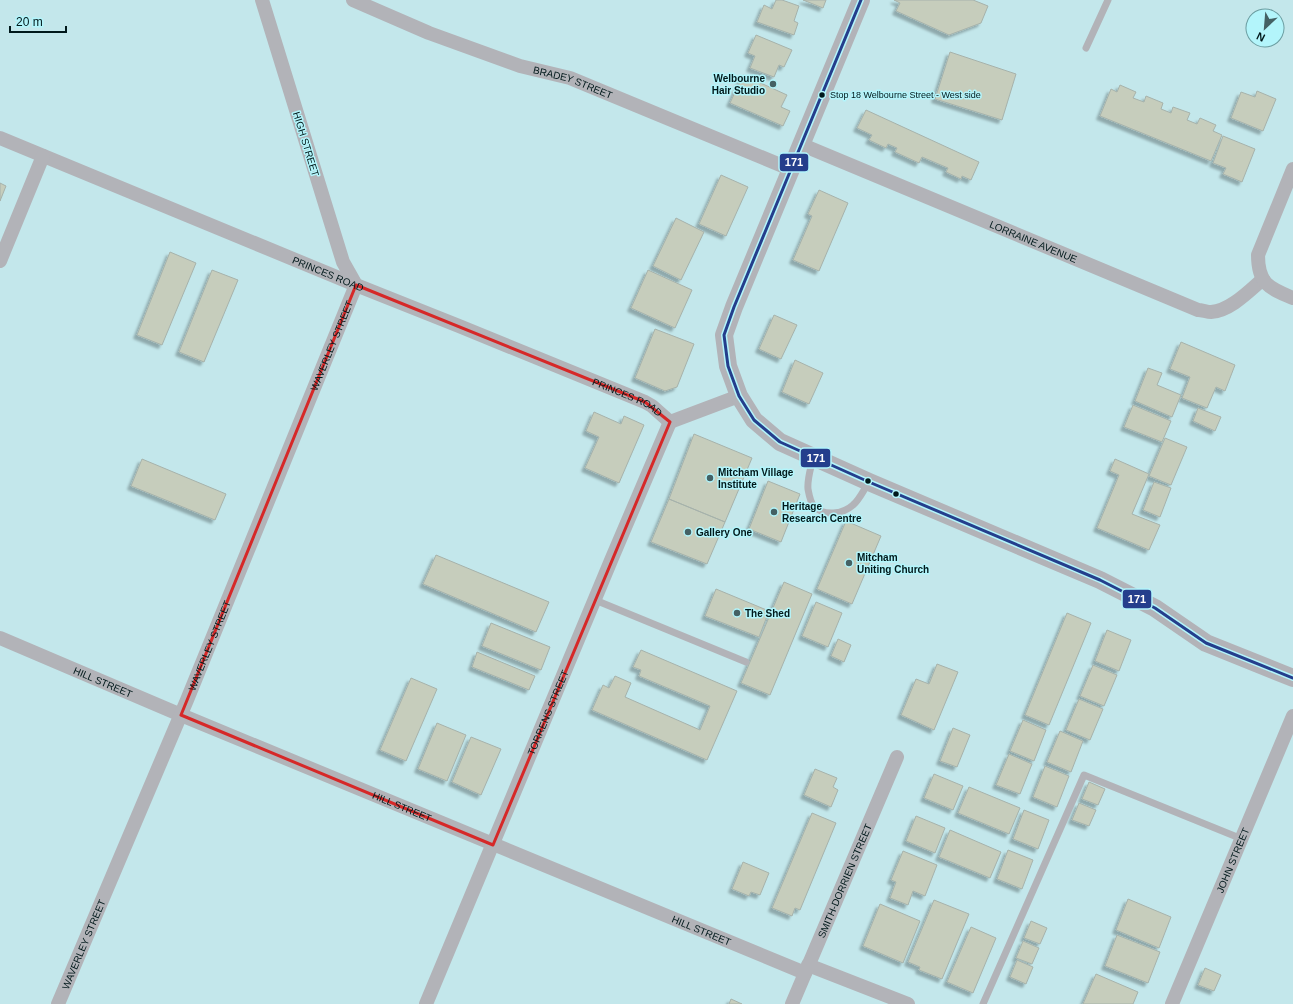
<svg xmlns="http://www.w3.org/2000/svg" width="1293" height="1004" viewBox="0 0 1293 1004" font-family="Helvetica,sans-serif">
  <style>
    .building { fill: #c6cdbc; stroke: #a6b2ab; filter: url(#shadow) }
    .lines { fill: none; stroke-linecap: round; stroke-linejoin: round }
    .service { stroke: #b2b3b8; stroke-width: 7 }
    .minor { stroke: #b2b3b8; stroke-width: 14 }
    .tertiary { stroke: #b2b3b8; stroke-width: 18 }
    .bus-1-casing { stroke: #b3f5fb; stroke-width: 6 }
    .bus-1 { stroke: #243e8c; stroke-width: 3 }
    .marked { fill: none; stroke: #d62828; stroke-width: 3; stroke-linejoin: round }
    .poi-dot { fill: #446164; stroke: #b3f5fb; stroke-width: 1.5 }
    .bus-dot { fill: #00191b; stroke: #b3f5fb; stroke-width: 1.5 }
    .labels { text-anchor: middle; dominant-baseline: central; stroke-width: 3; stroke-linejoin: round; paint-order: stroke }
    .bus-label { font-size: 9px; fill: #00191b; stroke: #b3f5fb; text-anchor: start }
    .poi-label { font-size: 10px; font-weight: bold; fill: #00191b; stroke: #b3f5fb; text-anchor: start }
    .street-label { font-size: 10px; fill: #00191b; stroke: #b3f5fb }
    .line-badge { stroke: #b3f5fb; stroke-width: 1.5 }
    .badge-label { font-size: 11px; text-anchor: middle; font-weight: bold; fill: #fff }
  </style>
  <defs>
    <filter id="shadow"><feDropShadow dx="-3.5" dy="3.5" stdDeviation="1" flood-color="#0004"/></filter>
  </defs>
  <rect width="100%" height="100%" fill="#c3e7eb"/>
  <path class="building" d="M776,0H782L799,6L794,21L798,23L794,35L757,22L764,5L772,9Z
    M803,0H826L823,8Z
    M894,0H973L988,6L981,23L949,35L896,11L900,3Z
    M756,35L792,50L784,67L779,65L774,77L750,68L755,56L748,53Z
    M950,52L1016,74L1002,120L935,99Z
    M743,75L787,95L781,107L790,111L783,126L730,103Z
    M1120,85L1136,92L1133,98L1144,102L1146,96L1163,103L1161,109L1171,113L1173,107L1190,113L1187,120L1197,124L1200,118L1216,125L1213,131L1222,135L1211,161L1100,116L1111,89L1117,92Z
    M1257,91L1276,99L1263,131L1231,118L1241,92L1255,97Z
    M866,110L979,162L971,180L962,176L961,179L946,172L948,168L922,157L919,163L895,152L897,148L888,144L886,148L869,140L872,135L857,128Z
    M1223,136L1255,149L1242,182L1223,174L1226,168L1213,163Z
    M721,175L748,187L726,236L699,224Z
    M0,183L6,186L0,201Z
    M819,190L848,203L819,271L793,260L812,216L808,214Z
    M676,218L704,232L681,280L653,266Z
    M170,252L196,263L162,345L137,335Z
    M212,270L238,280L204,362L179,352Z
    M648,270L692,290L675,328L631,308Z
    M774,315L797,325L781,359L759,349Z
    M655,329L694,344L677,387L665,391L635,378Z
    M1181,342L1235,365L1225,391L1216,387L1207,408L1182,398L1190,377L1170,369Z
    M795,360L823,373L809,404L782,392Z
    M1148,368L1162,373L1157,385L1181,395L1172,417L1135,401Z
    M1133,405L1171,421L1162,442L1124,427Z
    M1198,408L1221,417L1215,431L1193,421Z
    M594,412L621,424L624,416L644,425L619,483L585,468L599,437L586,431Z
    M694,434L752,458L725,522L669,499Z
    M1165,438L1187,447L1171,485L1149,476Z
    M142,459L226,494L215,520L131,486Z
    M1115,459L1149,474L1132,514L1160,525L1149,550L1097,528L1119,475L1110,471Z
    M768,481L800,494L781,542L749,529Z
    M1154,482L1171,488L1160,517L1143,510Z
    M669,499L725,522L707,564L651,542Z
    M846,521L881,536L852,604L817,589Z
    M436,555L549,602L536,632L423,584Z
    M784,582L812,594L770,695L741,683Z
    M716,589L769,611L759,637L705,616Z
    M816,602L842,613L828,647L802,636Z
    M1067,613L1091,623L1049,725L1025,715Z
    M491,623L550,647L541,670L482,646Z
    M1107,630L1131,640L1119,671L1095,661Z
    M838,639L851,645L844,662L831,656Z
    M641,650L737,691L707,760L592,710L603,685L609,688L615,676L631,683L625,697L700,730L710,706L639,676L641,670L633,667Z
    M477,652L535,676L529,690L472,667Z
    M937,664L958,672L934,730L901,715L916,679L929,684Z
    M1093,665L1117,675L1104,706L1080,696Z
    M411,678L437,689L406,761L380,750Z
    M1079,699L1103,709L1090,740L1066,730Z
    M1023,720L1046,730L1034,761L1010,751Z
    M437,723L466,735L447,781L418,769Z
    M953,728L970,735L957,767L940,761Z
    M1060,731L1083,741L1071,772L1047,762Z
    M471,737L501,749L481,795L452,782Z
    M1009,754L1032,764L1020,794L996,785Z
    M1045,766L1069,776L1057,807L1033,797Z
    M815,769L837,778L833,787L838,790L831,807L804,795Z
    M934,774L963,786L953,810L924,798Z
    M1089,782L1105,789L1098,805L1082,799Z
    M969,787L1020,808L1009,834L958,813Z
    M1079,803L1096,810L1089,826L1072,820Z
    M1024,810L1049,820L1038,849L1013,839Z
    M812,813L836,823L800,910L795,908L792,916L772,908Z
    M916,816L945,828L935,853L906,841Z
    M950,830L1001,852L990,878L939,857Z
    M1008,850L1033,860L1022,889L997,879Z
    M903,851L937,865L925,896L913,891L908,905L890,898L896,882L891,880Z
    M743,862L769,873L760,895L751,892L749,896L732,889Z
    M1128,899L1171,917L1159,948L1116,930Z
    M934,900L969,914L942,979L919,970L920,967L908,962Z
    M880,904L920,921L903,963L863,946Z
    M1031,921L1047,928L1040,944L1024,938Z
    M971,927L996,938L973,993L947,982Z
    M1117,935L1160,952L1148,983L1105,966Z
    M1023,941L1039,948L1032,964L1016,958Z
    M1017,960L1033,967L1026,984L1010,977Z
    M1205,968L1221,975L1214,991L1198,985Z
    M1096,974L1138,992L1133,1004H1083Z
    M731,999L742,1004H729Z"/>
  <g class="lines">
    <path class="service" d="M1086,48L1108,0
      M813,458C811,468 807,479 808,489C809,494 810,502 814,506C824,517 843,514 853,505C860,499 864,489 869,482
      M595,600L746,662
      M983,1004L1084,775L1242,839"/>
    <g class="minor">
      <path id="s1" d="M353,0L429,33L520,66L570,78L790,169"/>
      <path id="s2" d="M0,138L356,285L459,326L645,402L652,406L670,422L739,396"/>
      <path id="s3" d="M800,144L1198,310C1202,310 1207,312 1211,312C1230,311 1249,291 1263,279"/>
      <path d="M1293,169L1258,255C1258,284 1269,288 1293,298"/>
      <path d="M0,261L43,156"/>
      <path id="s4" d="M0,638L181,715L805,973"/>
      <path d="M808,965L908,1004"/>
      <path id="s5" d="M58,1004L187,700L356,285L343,262L262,0"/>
      <path id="s6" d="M426,1004L612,558L670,422"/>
      <path id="s7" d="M792,1004L897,757"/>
      <path id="s8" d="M1172,1004L1293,716"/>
    </g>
    <path class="tertiary" d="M861,0L734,307L724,335L728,366L739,396L754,420L780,442L869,482L1100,580L1155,608L1206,643L1293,678"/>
    <g class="bus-1-casing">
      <path id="bus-1" d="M861,0L734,307L724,335L728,366L739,396L754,420L780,442L869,482L1100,580L1155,608L1206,643L1293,678"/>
    </g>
    <use href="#bus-1" class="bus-1"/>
  </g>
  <path class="marked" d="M356,285L645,402L670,422L493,845L181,715Z"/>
  <g class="poi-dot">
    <circle cx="773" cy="84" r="4"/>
    <circle cx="710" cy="478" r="4"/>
    <circle cx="774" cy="512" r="4"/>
    <circle cx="688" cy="532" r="4"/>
    <circle cx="849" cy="563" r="4"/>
    <circle cx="737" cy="613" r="4"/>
  </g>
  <g class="bus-dot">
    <circle cx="822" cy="95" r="3.5"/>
    <circle cx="868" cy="481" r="3.5"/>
    <circle cx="896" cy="494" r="3.5"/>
  </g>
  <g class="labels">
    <g class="bus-label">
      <text x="830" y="95">Stop 18 Welbourne Street - West side</text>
    </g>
    <g class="poi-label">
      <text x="765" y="78" text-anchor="end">Welbourne<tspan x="765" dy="12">Hair Studio</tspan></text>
      <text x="718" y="472">Mitcham Village<tspan x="718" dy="12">Institute</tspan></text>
      <text x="782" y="506">Heritage<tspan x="782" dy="12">Research Centre</tspan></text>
      <text x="696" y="532">Gallery One</text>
      <text x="857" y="557">Mitcham<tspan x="857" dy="12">Uniting Church</tspan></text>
      <text x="745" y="613">The Shed</text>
    </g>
    <g class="street-label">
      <text stroke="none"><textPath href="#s1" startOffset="235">BRADEY STREET</textPath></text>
      <text transform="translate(306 144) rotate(73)">HIGH STREET</text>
      <text stroke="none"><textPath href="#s3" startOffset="253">LORRAINE AVENUE</textPath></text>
      <text stroke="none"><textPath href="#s2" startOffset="355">PRINCES ROAD</textPath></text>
      <text stroke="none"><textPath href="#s5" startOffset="713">WAVERLEY STREET</textPath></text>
      <text stroke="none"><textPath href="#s2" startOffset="679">PRINCES ROAD</textPath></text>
      <text stroke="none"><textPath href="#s5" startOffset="389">WAVERLEY STREET</textPath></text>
      <text stroke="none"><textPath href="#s4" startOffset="112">HILL STREET</textPath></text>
      <text stroke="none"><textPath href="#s6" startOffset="316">TORRENS STREET</textPath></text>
      <text stroke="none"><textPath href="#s4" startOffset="436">HILL STREET</textPath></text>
      <text stroke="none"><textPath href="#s8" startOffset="156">JOHN STREET</textPath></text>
      <text stroke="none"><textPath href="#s7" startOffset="134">SMITH-DORRIEN STREET</textPath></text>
      <text stroke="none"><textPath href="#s4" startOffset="760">HILL STREET</textPath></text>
      <text stroke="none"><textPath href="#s5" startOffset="65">WAVERLEY STREET</textPath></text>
    </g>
  </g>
  <g class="line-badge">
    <rect x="779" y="153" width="30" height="19" rx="4" fill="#243e8c"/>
    <rect x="800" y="448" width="31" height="20" rx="4" fill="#243e8c"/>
    <rect x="1122" y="589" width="30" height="20" rx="4" fill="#243e8c"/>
  </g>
  <g class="badge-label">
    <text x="794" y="166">171</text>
    <text x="816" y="462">171</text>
    <text x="1137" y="603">171</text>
  </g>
  <g transform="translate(1265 28) rotate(206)"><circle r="19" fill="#b3f5fb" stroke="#6b9da1"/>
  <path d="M0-3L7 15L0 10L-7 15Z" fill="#446164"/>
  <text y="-6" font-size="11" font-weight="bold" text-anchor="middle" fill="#00191b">N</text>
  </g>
  <path d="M10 26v6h56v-6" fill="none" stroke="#00191b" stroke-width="2"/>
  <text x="16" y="26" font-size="12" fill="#00191b" stroke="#b3f5fb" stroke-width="3" paint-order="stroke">20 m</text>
</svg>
